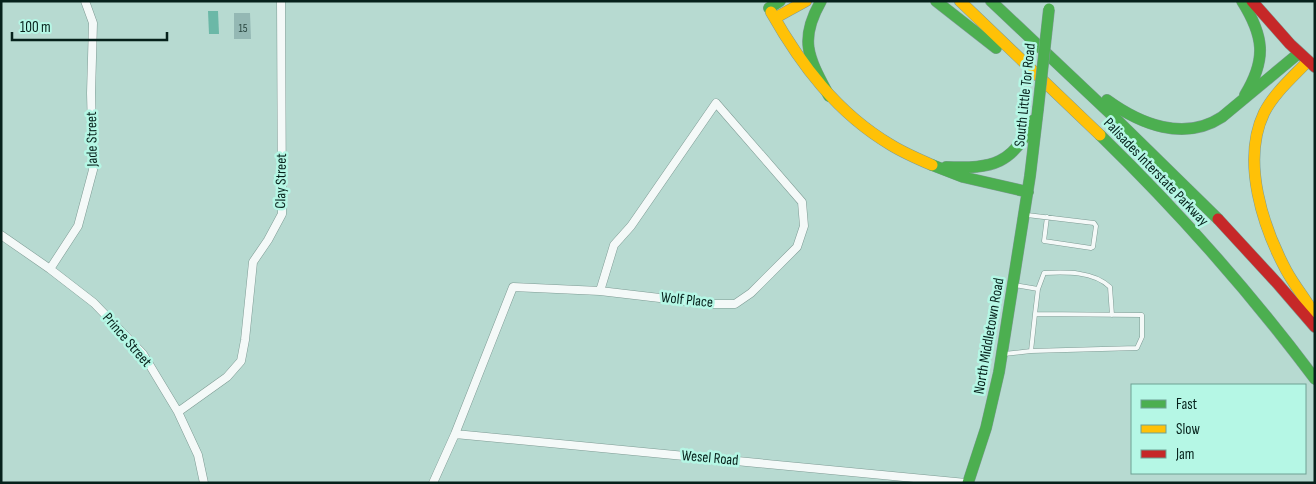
<svg xmlns="http://www.w3.org/2000/svg" width="1316" height="484" viewBox="0 0 1316 484" font-family="'Sofia Sans Condensed',sans-serif">
  <style>
    .water { fill: #6bb8a7 }
    .building { fill: #94b8b4 }
    .lines { fill: none; stroke-linecap: round; stroke-linejoin: round }
    .lane-casing { stroke: #7e9b94; stroke-width: 5 }
    .street-casing { stroke: #7e9b94; stroke-width: 9 }
    .fast-casing { stroke: #7e9b94; stroke-width: 12 }
    .slow-casing { stroke: #7e9b94; stroke-width: 12 }
    .jam-casing { stroke: #7e9b94; stroke-width: 12 }
    .lane { stroke: #f4f9f8; stroke-width: 4 }
    .street { stroke: #f4f9f8; stroke-width: 8 }
    .fast { stroke: #4caf50; stroke-width: 11 }
    .slow { stroke: #ffc107; stroke-width: 11 }
    .jam { stroke: #c62828; stroke-width: 11 }
    .fast-bridge-casing { stroke: #7e9b94; stroke-width: 12; stroke-linecap: butt }
    .fast-bridge { stroke: #4caf50; stroke-width: 11 }
    .labels { text-anchor: middle; dominant-baseline: central; stroke-width: 5; stroke-linejoin: round; paint-order: stroke }
    .number-label { font-size: 12px; fill: #2a4741 }
    .street-label { font-size: 15px; fill: #06211b; stroke: #b5f7e5 }
  </style>
  <rect width="100%" height="100%" fill="#b7dad1"/>
  <path class="water" d="M208,11H218L219,34H209Z"/>
  <path class="building" d="M234,13H250L251,39H234Z"/>
  <g class="lines">
    <g class="lane-casing">
      <path id="lane" d="M1027,215L1094,223L1096,226L1093,247L1091,248L1044,241L1047,217
        M1015,285L1038,289
        M1035,314L1038,289L1044,273C1066,272 1093,271 1110,287L1112,315
        M1004,354L1031,351L1137,348L1142,337V315L1035,314L1031,351"/>
    </g>
    <g class="street-casing">
      <path id="street" d="M716,103L802,202L804,226L797,247L751,293L735,304H711L600,291L614,245L631,226Z
        M1,235L50,269L94,303L143,354L178,412L198,455L204,483
        M50,269L78,226L93,170L91,93L93,23L85,1
        M178,412L227,377L241,361L245,340L253,262L268,240L282,214L281,1
        M455,434L966,483
        M433,483L455,434L513,287L600,291"/>
    </g>
    <g class="fast-casing">
      <path id="fast" d="M821,1C798,41 809,58 829,96
        M936,1L996,48
        M991,1L1116,119L1218,219
        M1242,1C1264,36 1267,59 1245,95
        M769,8L780,1
        M1107,100C1140,124 1184,142 1222,117L1299,53
        M1100,135C1178,211 1250,292 1315,379
        M932,165L963,177L1028,192
        M946,167C993,169 1013,164 1034,120
        M968,483L986,428L999,372L1030,176L1038,109"/>
    </g>
    <g class="slow-casing">
      <path id="slow" d="M960,1L1100,135
        M771,12C801,65 837,113 891,145C904,153 918,159 932,165
        M775,18L806,1
        M1308,61C1293,77 1274,93 1264,113C1241,161 1263,227 1286,270C1294,285 1305,298 1313,312"/>
    </g>
    <g class="jam-casing">
      <path id="jam" d="M1252,1L1290,44L1315,67
        M1218,219L1277,283L1315,327"/>
    </g>
    <use href="#lane" class="lane"/>
    <use href="#street" class="street"/>
    <use href="#fast" class="fast"/>
    <use href="#slow" class="slow"/>
    <use href="#jam" class="jam"/>
    <g class="fast-bridge-casing">
      <path id="fast-bridge" d="M1038,109L1049,9"/>
    </g>
    <use href="#fast-bridge" class="fast-bridge"/>
  </g>
  <g class="labels">
    <g class="number-label">
      <text x="243" y="28">15</text>
    </g>
    <g class="street-label">
      <text transform="translate(1025 95) rotate(-84)">South Little Tor Road</text>
      <text transform="translate(92 139) rotate(-91)">Jade Street</text>
      <text transform="translate(1156 172) rotate(46)">Palisades Interstate Parkway</text>
      <text transform="translate(281 181) rotate(-89)">Clay Street</text>
      <text transform="translate(687 300) rotate(6)">Wolf Place</text>
      <text transform="translate(989 336) rotate(-80)">North Middletown Road</text>
      <text transform="translate(127 340) rotate(49)">Prince Street</text>
      <text transform="translate(710 458) rotate(5)">Wesel Road</text>
    </g>
  </g>
  <rect width="1316" height="484" fill="none" stroke="#06211b" stroke-width="5"/>
  <rect x="1131" y="384" width="175" height="90" fill="#b5f7e5" stroke="#6fa194"/>
  <rect x="1141" y="400" width="25" height="8" fill="#4caf50" stroke="#6fa194"/>
  <text x="1176" y="409" font-size="15" fill="#06211b">Fast</text>
  <rect x="1141" y="425" width="25" height="8" fill="#ffc107" stroke="#6fa194"/>
  <text x="1176" y="434" font-size="15" fill="#06211b">Slow</text>
  <rect x="1141" y="450" width="25" height="8" fill="#c62828" stroke="#6fa194"/>
  <text x="1176" y="459" font-size="15" fill="#06211b">Jam</text>
  <path d="M12 32v8h155v-8" fill="none" stroke="#06211b" stroke-width="2.5"/>
  <text x="20" y="32" font-size="15" fill="#06211b" stroke="#b5f7e5" stroke-width="4" paint-order="stroke">100 m</text>
</svg>
